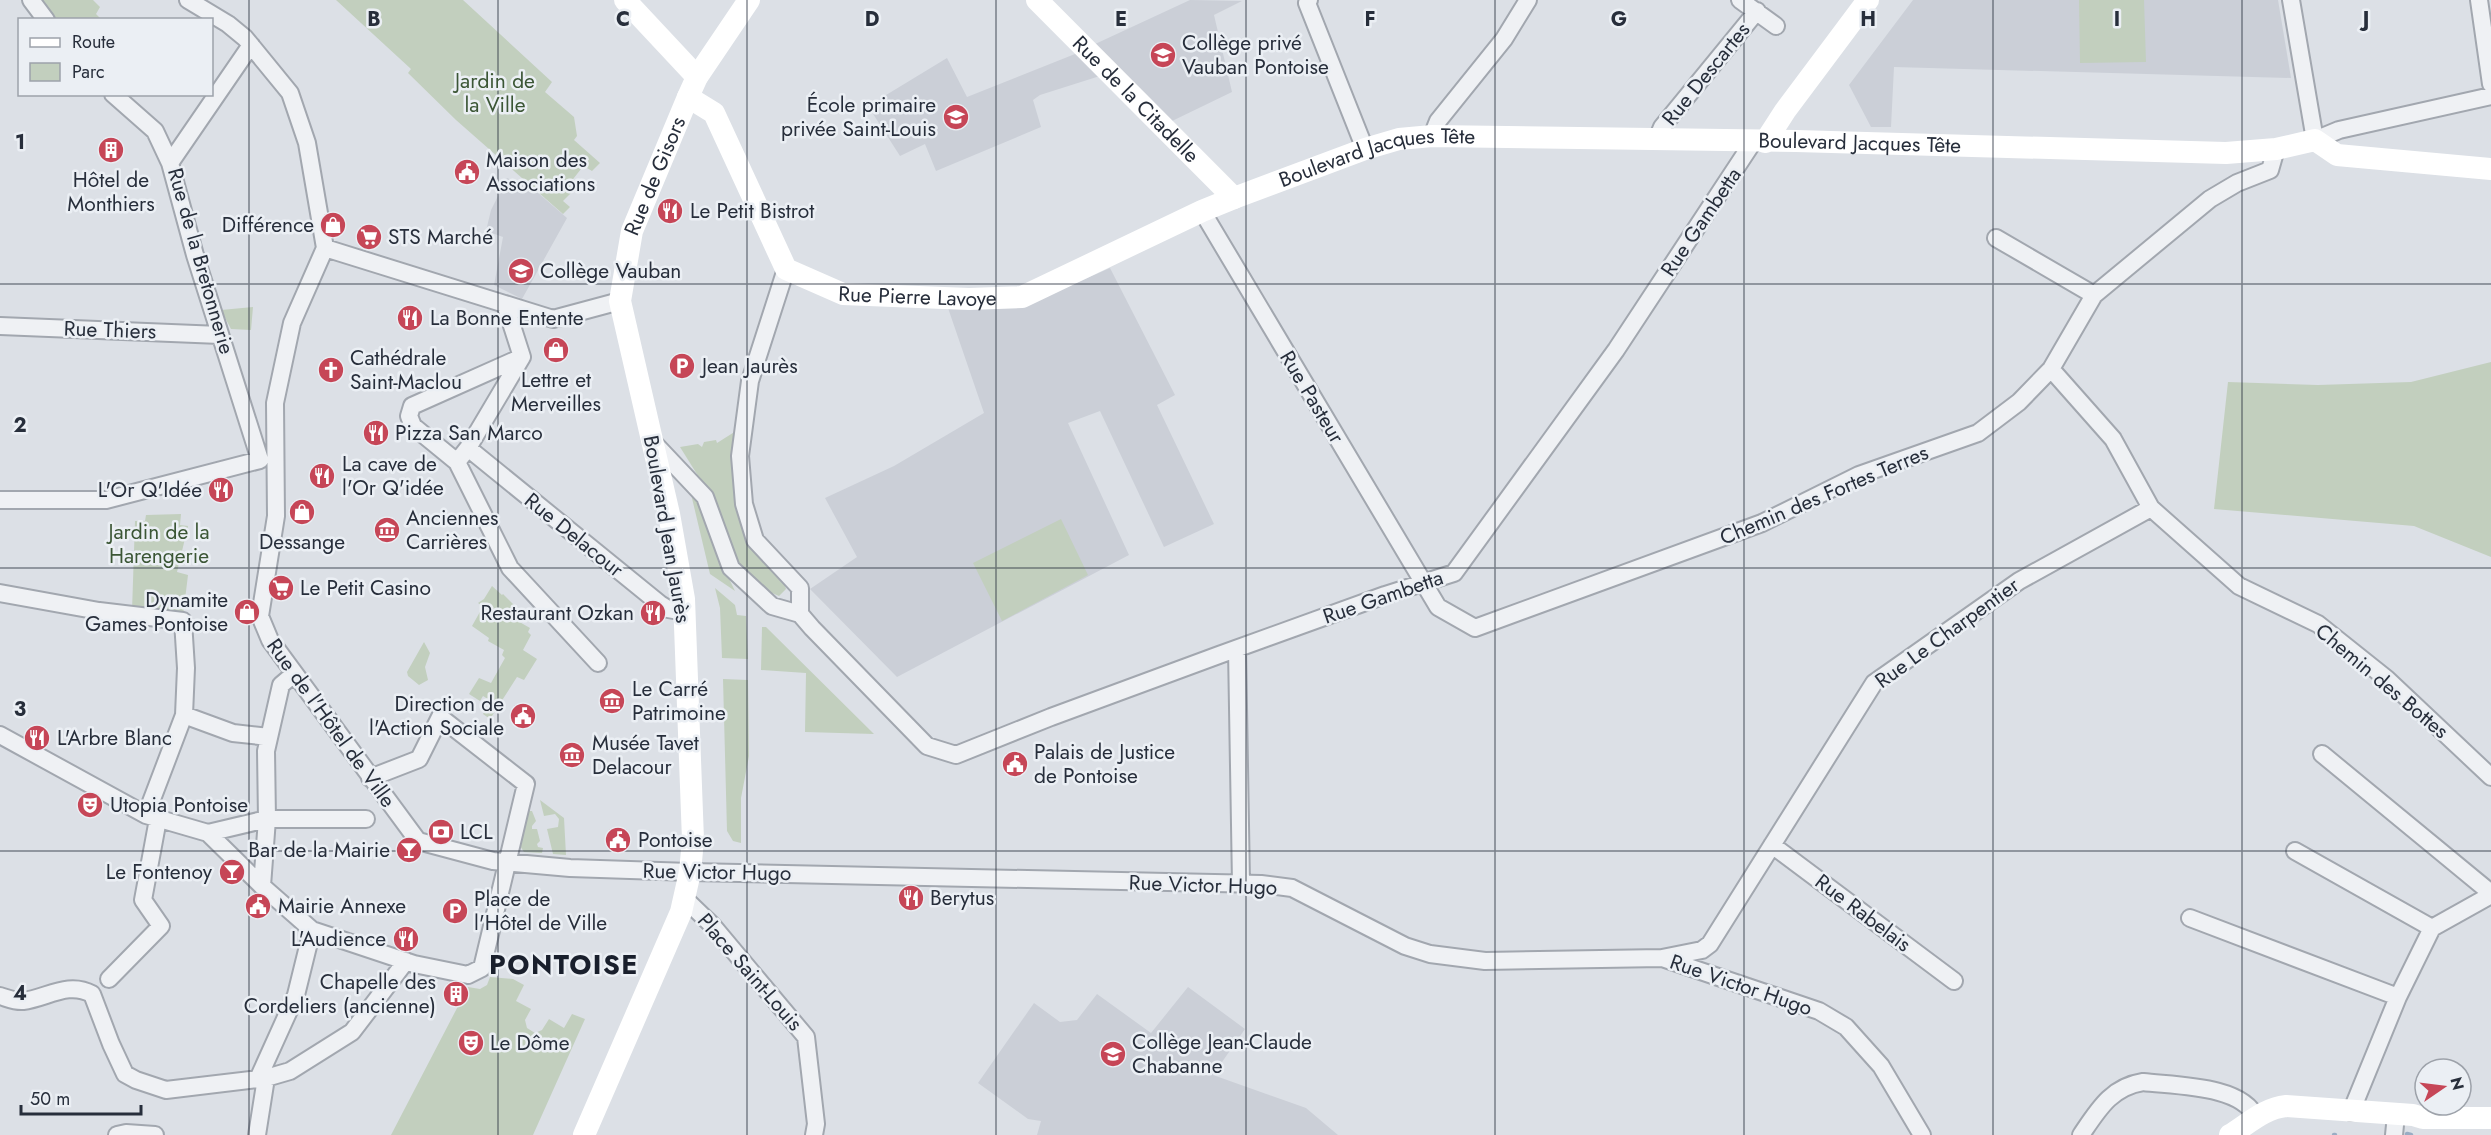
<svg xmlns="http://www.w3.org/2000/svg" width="2491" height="1135" viewBox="0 0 2491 1135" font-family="Jost,sans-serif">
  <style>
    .built { fill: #cbcfd7 }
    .green { fill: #c2cfbe }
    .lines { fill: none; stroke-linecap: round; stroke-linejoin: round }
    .stream { stroke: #99adc4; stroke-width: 4.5 }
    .street-casing { stroke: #a2a7af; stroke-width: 20 }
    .street { stroke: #eff1f4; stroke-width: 16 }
    .secondary { stroke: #fff; stroke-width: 22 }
    .grid { fill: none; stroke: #272e3b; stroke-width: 1.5; stroke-opacity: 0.55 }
    .labels { text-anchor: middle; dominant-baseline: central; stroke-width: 5; stroke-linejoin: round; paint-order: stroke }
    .poi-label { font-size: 21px; fill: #272e3b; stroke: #ebeff4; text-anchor: start }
    .street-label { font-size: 21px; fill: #272e3b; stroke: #ebeff4 }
    .park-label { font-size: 21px; fill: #3b5635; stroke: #ebeff4 }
    .district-label { font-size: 27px; font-weight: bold; letter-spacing: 1.5px; fill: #191f2c; stroke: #ebeff4 }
    .grid-label { font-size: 20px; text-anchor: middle; font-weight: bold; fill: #272e3b; stroke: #ebeff4; stroke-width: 5; stroke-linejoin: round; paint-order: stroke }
  </style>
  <rect width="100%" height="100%" fill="#dce0e6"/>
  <path class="built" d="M1190,0L1242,1L1214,15L1232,92L1170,122L1093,45Z
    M1913,0H2278L2291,78L1894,67L1891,127H1871L1849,85Z
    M1080,52L1103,75L1040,95L1033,100L1041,127L936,171L925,144L900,156L868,106L947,58L967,97Z
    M507,178L519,183L522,179L567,218L522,299L494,285L503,237L486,231L491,210Z
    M1110,268L1175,395L1157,405L1214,524L1164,547L1100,411L1068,423L1129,555L897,677L810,589L857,557L825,498L894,466L984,413L948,308H1019Z
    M1188,987L1245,1029L1213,1075L1306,1108L1338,1135H1037L1041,1121L1028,1119L978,1083L1034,1003L1060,1022L1077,1020L1097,994L1151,1033Z"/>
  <path class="green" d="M39,0H93L100,7L96,14L101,19H54Z
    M336,0H463L552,82L545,92L574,117L577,136L574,140L600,163L592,171L587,168L581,169L570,183L571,193L563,201L570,207L563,214L456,120L408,73L411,69Z
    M2079,0H2144L2146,62L2080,63Z
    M253,307L251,330L231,329L221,310Z
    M2491,362V557L2414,526L2214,509L2228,382L2318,385L2411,382Z
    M736,431L746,538L784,582L786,589L779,596L772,593L734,561L710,495L680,447L698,444L702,447L704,442L716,440L717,443Z
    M691,494C713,519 719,561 735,591L710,574Z
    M181,514L180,525L188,526L177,572L188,575L183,616L132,611L135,521H145L146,515Z
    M1061,519L1088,575L1002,621L973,563Z
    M492,586L502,595L503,594L520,611L516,620L530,628L528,632L531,635L523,650L537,659L524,680L517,677L490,719L483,714L491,701L483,696L480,701L469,694L479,678L491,683L505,658L502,655L504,650L488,641L489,638L472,626L481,610L484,612L487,609L478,603L484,599Z
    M715,588L735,605L737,615L746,616L748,659L722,658L720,608Z
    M762,627H766L874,734L805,732L806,673L761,670Z
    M424,642L430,653L425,667L428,680L419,685L408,676L407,672Z
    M723,679L748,680L749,756L741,798V843L733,841L727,831Z
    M540,800L564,818L566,855L553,854L547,829L558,827L559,819L555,814L544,816Z
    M529,811H532L536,821L532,826V829H537L540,841L537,844L538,847L543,848L542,853L524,852L520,846Z
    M490,977L513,979L524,985L516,1001L531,1009L525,1020L527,1028L535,1033L542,1030L549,1019L564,1028L572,1014L585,1019L533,1135H391L468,987L480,989L487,985Z"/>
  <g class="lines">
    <path class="stream" d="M2407,1134L2411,1135
      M2334,1135H2335"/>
    <g class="street-casing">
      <path id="street" d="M31,0L46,20
        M188,0L228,24L245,38L290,93L307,143L325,248
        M1309,0L1307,3L1365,149
        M1740,0L1776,26
        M2291,0L2315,140L2339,130L2491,96
        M2479,0L2491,84
        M113,94L155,131L170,163
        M1432,136L1438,121L1504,39L1528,0
        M1657,139L1662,127L1757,11
        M1202,211L1438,607L1475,628L1762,523L1859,475L1978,433L2019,402L2051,369L2094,295L2210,199L2237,183L2270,170L2276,149
        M1996,238L2094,295
        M325,248L292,323L275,403L276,516L260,616L270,640L418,841L493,861L570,868L690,872L1261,884L1292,888L1405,946L1430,954L1485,961L1662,958L1819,1011L1846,1027L1881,1066L1922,1135
        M325,248L553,319L620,301
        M786,269L750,381L740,456L744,504L755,540L800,588V614L812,628L927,746L956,755L1051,717L1219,655L1385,595L1454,573L1616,350L1753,142
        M505,304L522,357L468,448L457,462L413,426L409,416L412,406L522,357
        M0,326L220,335
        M2051,369L2113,439L2151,508L2239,586L2318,624L2387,679L2491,777
        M653,442L705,497L731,568L772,606L800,614
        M468,448L660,604L668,609L685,612
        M457,462L510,568L598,663
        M0,500H106L260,460L195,255L170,163L251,45
        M0,593L99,611L183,621L186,668L184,715L146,815
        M1237,649L1241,883
        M184,715L233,733L269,737
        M0,735L146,815L208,833L262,886L312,930L414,964L468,975L482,968L526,784L440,717L419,759L370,778
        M2322,754L2491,893
        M208,833L267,819H366
        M1772,845L1954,981
        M2295,851L2432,928
        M262,886L267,819L266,751L281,685L294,674
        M685,899L712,925L806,1037L816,1124L814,1135
        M2190,918L2398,997
        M1662,958L1702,950L1710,944L1874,683L2019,581L2151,508
        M109,979L161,926L143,900L158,819
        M0,996C7,998 16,1002 23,1001C47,998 68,981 92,994L111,1044L125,1074L136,1080L166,1090L266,1078L290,1071L352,1032L406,961
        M258,1079L296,995L312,930
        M2351,1112L2398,997L2432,928L2491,895
        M117,1135L126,1133L155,1135
        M257,1135L266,1078
        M2081,1135C2098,1110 2111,1087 2143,1082C2175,1086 2243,1085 2256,1118
        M2394,1135L2396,1115"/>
    </g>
    <use href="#street" class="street"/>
    <g class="secondary">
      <path d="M625,0L697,77"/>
      <path id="s1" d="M1037,0L1234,198"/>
      <path id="s2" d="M688,97L714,113L786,269L843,294L969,299L1022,297L1202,211L1234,198L1365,149L1399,139L1432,136L1796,141L2226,153L2276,149L2315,140L2337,155L2491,169"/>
      <path d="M1765,142L1785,111L1868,0"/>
      <path id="s3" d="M584,1135L681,912L690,872L693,840L684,599L669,514L620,301L632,231L688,97L697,77L749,0"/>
      <path d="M2230,1135C2248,1124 2265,1108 2286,1106L2413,1115L2423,1118H2491"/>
    </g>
  </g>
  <path class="grid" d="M249,0V1135M498,0V1135M747,0V1135M996,0V1135M1246,0V1135M1495,0V1135M1744,0V1135M1993,0V1135M2242,0V1135M0,284H2491M0,568H2491M0,851H2491"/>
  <defs>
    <g id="school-disc" transform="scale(1.35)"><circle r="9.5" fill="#c64657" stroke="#ebeff4"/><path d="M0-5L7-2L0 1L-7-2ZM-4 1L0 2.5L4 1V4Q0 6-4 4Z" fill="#fff"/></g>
    <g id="building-disc" transform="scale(1.35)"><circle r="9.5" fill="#c64657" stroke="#ebeff4"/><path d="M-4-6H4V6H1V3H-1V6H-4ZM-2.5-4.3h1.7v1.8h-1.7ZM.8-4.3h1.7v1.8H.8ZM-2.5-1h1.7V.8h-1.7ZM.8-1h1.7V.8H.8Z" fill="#fff"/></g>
    <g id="civic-disc" transform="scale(1.35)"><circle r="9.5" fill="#c64657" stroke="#ebeff4"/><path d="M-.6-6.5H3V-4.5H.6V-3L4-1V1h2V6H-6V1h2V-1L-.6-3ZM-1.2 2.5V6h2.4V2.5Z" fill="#fff"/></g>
    <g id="restaurant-disc" transform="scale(1.35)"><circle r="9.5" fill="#c64657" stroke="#ebeff4"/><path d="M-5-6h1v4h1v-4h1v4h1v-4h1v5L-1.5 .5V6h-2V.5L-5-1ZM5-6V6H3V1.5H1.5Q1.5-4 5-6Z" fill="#fff"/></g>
    <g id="shop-disc" transform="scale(1.35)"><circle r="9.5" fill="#c64657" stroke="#ebeff4"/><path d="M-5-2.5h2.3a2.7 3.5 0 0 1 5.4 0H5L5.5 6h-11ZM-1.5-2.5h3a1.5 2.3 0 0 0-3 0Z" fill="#fff"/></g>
    <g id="supermarket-disc" transform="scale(1.35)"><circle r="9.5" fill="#c64657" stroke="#ebeff4"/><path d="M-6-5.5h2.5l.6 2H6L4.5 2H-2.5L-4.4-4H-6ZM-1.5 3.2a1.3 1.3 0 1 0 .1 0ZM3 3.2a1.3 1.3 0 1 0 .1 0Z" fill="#fff"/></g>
    <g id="parking-disc" transform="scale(1.35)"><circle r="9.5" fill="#c64657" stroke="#ebeff4"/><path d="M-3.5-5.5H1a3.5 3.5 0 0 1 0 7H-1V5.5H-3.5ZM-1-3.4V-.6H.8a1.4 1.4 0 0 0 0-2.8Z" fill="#fff"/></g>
    <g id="church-disc" transform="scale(1.35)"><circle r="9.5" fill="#c64657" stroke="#ebeff4"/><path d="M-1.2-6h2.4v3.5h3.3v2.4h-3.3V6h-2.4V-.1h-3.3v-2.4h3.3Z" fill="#fff"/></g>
    <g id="museum-disc" transform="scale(1.35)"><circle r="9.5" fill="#c64657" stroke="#ebeff4"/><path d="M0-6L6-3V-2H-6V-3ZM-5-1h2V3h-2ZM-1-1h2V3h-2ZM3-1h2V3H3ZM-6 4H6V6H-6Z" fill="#fff"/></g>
    <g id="theatre-disc" transform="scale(1.35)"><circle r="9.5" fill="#c64657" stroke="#ebeff4"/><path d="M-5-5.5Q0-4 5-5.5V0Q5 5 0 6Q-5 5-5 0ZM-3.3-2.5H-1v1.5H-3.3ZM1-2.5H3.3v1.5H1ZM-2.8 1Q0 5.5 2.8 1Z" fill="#fff"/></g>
    <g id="bank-disc" transform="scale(1.35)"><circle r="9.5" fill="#c64657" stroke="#ebeff4"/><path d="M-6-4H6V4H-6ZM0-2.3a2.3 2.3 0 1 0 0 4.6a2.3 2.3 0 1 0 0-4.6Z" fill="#fff"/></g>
    <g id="bar-disc" transform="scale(1.35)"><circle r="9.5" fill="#c64657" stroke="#ebeff4"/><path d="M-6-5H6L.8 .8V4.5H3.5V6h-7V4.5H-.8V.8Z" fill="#fff"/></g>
  </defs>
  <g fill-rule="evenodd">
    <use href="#school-disc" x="1163" y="55"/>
    <use href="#school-disc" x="956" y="117"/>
    <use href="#building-disc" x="111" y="150"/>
    <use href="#civic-disc" x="467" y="172"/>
    <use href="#restaurant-disc" x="670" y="211"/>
    <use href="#shop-disc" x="333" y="225"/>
    <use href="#supermarket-disc" x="369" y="237"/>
    <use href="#school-disc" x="521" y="271"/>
    <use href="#restaurant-disc" x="410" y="318"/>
    <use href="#shop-disc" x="556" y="350"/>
    <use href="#parking-disc" x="682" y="366"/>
    <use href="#church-disc" x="331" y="370"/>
    <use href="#restaurant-disc" x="376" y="433"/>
    <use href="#restaurant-disc" x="322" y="476"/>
    <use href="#restaurant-disc" x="221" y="490"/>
    <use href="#shop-disc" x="302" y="512"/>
    <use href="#museum-disc" x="387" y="530"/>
    <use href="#supermarket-disc" x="281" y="588"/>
    <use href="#shop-disc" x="247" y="612"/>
    <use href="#restaurant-disc" x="653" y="613"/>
    <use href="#museum-disc" x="612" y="701"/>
    <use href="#civic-disc" x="523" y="716"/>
    <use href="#restaurant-disc" x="37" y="738"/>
    <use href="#museum-disc" x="572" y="755"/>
    <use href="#civic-disc" x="1015" y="764"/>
    <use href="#theatre-disc" x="90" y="805"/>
    <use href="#bank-disc" x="441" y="832"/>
    <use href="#civic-disc" x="618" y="840"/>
    <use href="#bar-disc" x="409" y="850"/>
    <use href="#bar-disc" x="232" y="872"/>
    <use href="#restaurant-disc" x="911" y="898"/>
    <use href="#civic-disc" x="258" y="906"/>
    <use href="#parking-disc" x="455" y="911"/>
    <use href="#restaurant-disc" x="406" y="939"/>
    <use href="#building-disc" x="456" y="994"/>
    <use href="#theatre-disc" x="471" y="1043"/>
    <use href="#school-disc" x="1113" y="1054"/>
  </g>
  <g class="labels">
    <g class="poi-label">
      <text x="1182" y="43">Collège privé<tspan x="1182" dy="24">Vauban Pontoise</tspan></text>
      <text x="936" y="105" text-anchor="end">École primaire<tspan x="936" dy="24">privée Saint-Louis</tspan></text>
      <text x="486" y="160">Maison des<tspan x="486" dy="24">Associations</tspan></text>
      <text x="111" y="180" text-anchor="middle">Hôtel de<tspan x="111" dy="24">Monthiers</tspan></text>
      <text x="690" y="211">Le Petit Bistrot</text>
      <text x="314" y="225" text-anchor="end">Différence</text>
      <text x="388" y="237">STS Marché</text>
      <text x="540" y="271">Collège Vauban</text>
      <text x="430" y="318">La Bonne Entente</text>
      <text x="350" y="358">Cathédrale<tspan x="350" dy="24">Saint-Maclou</tspan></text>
      <text x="702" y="366">Jean Jaurès</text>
      <text x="556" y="380" text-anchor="middle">Lettre et<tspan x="556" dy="24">Merveilles</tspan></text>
      <text x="395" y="433">Pizza San Marco</text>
      <text x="342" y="464">La cave de<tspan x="342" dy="24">l'Or Q'idée</tspan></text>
      <text x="202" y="490" text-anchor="end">L'Or Q'Idée</text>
      <text x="406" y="518">Anciennes<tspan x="406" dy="24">Carrières</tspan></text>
      <text x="302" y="542" text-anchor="middle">Dessange</text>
      <text x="300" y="588">Le Petit Casino</text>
      <text x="228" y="600" text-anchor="end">Dynamite<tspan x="228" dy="24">Games Pontoise</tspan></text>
      <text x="634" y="613" text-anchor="end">Restaurant Ozkan</text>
      <text x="632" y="689">Le Carré<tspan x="632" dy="24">Patrimoine</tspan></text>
      <text x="504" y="704" text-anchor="end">Direction de<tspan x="504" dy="24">l'Action Sociale</tspan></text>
      <text x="57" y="738">L'Arbre Blanc</text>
      <text x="592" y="743">Musée Tavet<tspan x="592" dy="24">Delacour</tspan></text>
      <text x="1034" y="752">Palais de Justice<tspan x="1034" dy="24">de Pontoise</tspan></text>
      <text x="110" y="805">Utopia Pontoise</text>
      <text x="460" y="832">LCL</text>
      <text x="638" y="840">Pontoise</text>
      <text x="390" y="850" text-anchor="end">Bar de la Mairie</text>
      <text x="212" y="872" text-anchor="end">Le Fontenoy</text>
      <text x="930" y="898">Berytus</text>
      <text x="474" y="899">Place de<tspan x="474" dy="24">l'Hôtel de Ville</tspan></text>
      <text x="278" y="906">Mairie Annexe</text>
      <text x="386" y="939" text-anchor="end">L'Audience</text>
      <text x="436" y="982" text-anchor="end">Chapelle des<tspan x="436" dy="24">Cordeliers (ancienne)</tspan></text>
      <text x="1132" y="1042">Collège Jean-Claude<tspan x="1132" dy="24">Chabanne</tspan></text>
      <text x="490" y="1043">Le Dôme</text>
    </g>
    <g class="street-label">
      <text transform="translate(1706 74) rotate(-51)">Rue Descartes</text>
      <text stroke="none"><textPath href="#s1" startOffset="140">Rue de la Citadelle</textPath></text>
      <text stroke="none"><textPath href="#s2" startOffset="1314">Boulevard Jacques Tête</textPath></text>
      <text stroke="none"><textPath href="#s2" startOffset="828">Boulevard Jacques Tête</textPath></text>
      <text stroke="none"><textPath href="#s3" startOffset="993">Rue de Gisors</textPath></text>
      <text transform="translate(1701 222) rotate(-56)">Rue Gambetta</text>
      <text transform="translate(201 261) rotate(74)">Rue de la Bretonnerie</text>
      <text stroke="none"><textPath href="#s2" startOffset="339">Rue Pierre Lavoye</textPath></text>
      <text transform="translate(110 330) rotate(2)">Rue Thiers</text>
      <text transform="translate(1312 397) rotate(59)">Rue Pasteur</text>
      <text transform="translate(1824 495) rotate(-23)">Chemin des Fortes Terres</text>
      <text transform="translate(667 529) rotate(80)">Boulevard Jean Jaurès</text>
      <text transform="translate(574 535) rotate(39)">Rue Delacour</text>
      <text transform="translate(1383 597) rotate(-19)">Rue Gambetta</text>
      <text transform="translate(1947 633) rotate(-36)">Rue Le Charpentier</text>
      <text transform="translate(2382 681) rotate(40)">Chemin des Bottes</text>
      <text transform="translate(331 723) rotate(54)">Rue de l'Hôtel de Ville</text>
      <text transform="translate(717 872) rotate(1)">Rue Victor Hugo</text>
      <text transform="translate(1203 885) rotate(2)">Rue Victor Hugo</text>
      <text transform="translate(1863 913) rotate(37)">Rue Rabelais</text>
      <text transform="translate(750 972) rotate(49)">Place Saint-Louis</text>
      <text transform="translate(1741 985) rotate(19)">Rue Victor Hugo</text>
    </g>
    <g class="park-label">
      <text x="495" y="81">Jardin de<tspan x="495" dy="24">la Ville</tspan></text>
      <text x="159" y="532">Jardin de la<tspan x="159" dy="24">Harengerie</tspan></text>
    </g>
    <g class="district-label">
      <text x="564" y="964">PONTOISE</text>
    </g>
  </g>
  <g class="grid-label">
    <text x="374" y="26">B</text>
    <text x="623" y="26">C</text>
    <text x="872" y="26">D</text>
    <text x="1121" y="26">E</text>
    <text x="1370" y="26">F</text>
    <text x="1619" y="26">G</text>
    <text x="1868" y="26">H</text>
    <text x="2117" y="26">I</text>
    <text x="2366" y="26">J</text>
    <text x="20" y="149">1</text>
    <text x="20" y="432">2</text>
    <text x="20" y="716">3</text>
    <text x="20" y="1000">4</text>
  </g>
  <rect x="18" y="18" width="195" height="78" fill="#ebeff4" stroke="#9da2aa" stroke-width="1.5"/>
  <rect x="30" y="38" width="30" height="9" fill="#ffffff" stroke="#9da2aa" stroke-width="1.5"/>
  <text x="72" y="48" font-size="18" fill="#272e3b">Route</text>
  <rect x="30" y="63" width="30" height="18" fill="#c2cfbe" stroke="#9da2aa" stroke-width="1.5"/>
  <text x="72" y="78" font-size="18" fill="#272e3b">Parc</text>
  <g transform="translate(2443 1087) rotate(76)"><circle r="28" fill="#ebeff4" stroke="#9da2aa" stroke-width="1.5"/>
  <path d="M0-4.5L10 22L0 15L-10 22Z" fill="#c64657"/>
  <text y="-9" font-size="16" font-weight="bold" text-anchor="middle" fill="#272e3b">N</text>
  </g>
  <path d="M21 1105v9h120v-9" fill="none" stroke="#272e3b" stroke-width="3"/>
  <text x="30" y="1105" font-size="18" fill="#272e3b" stroke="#ebeff4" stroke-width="4.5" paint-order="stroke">50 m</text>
</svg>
